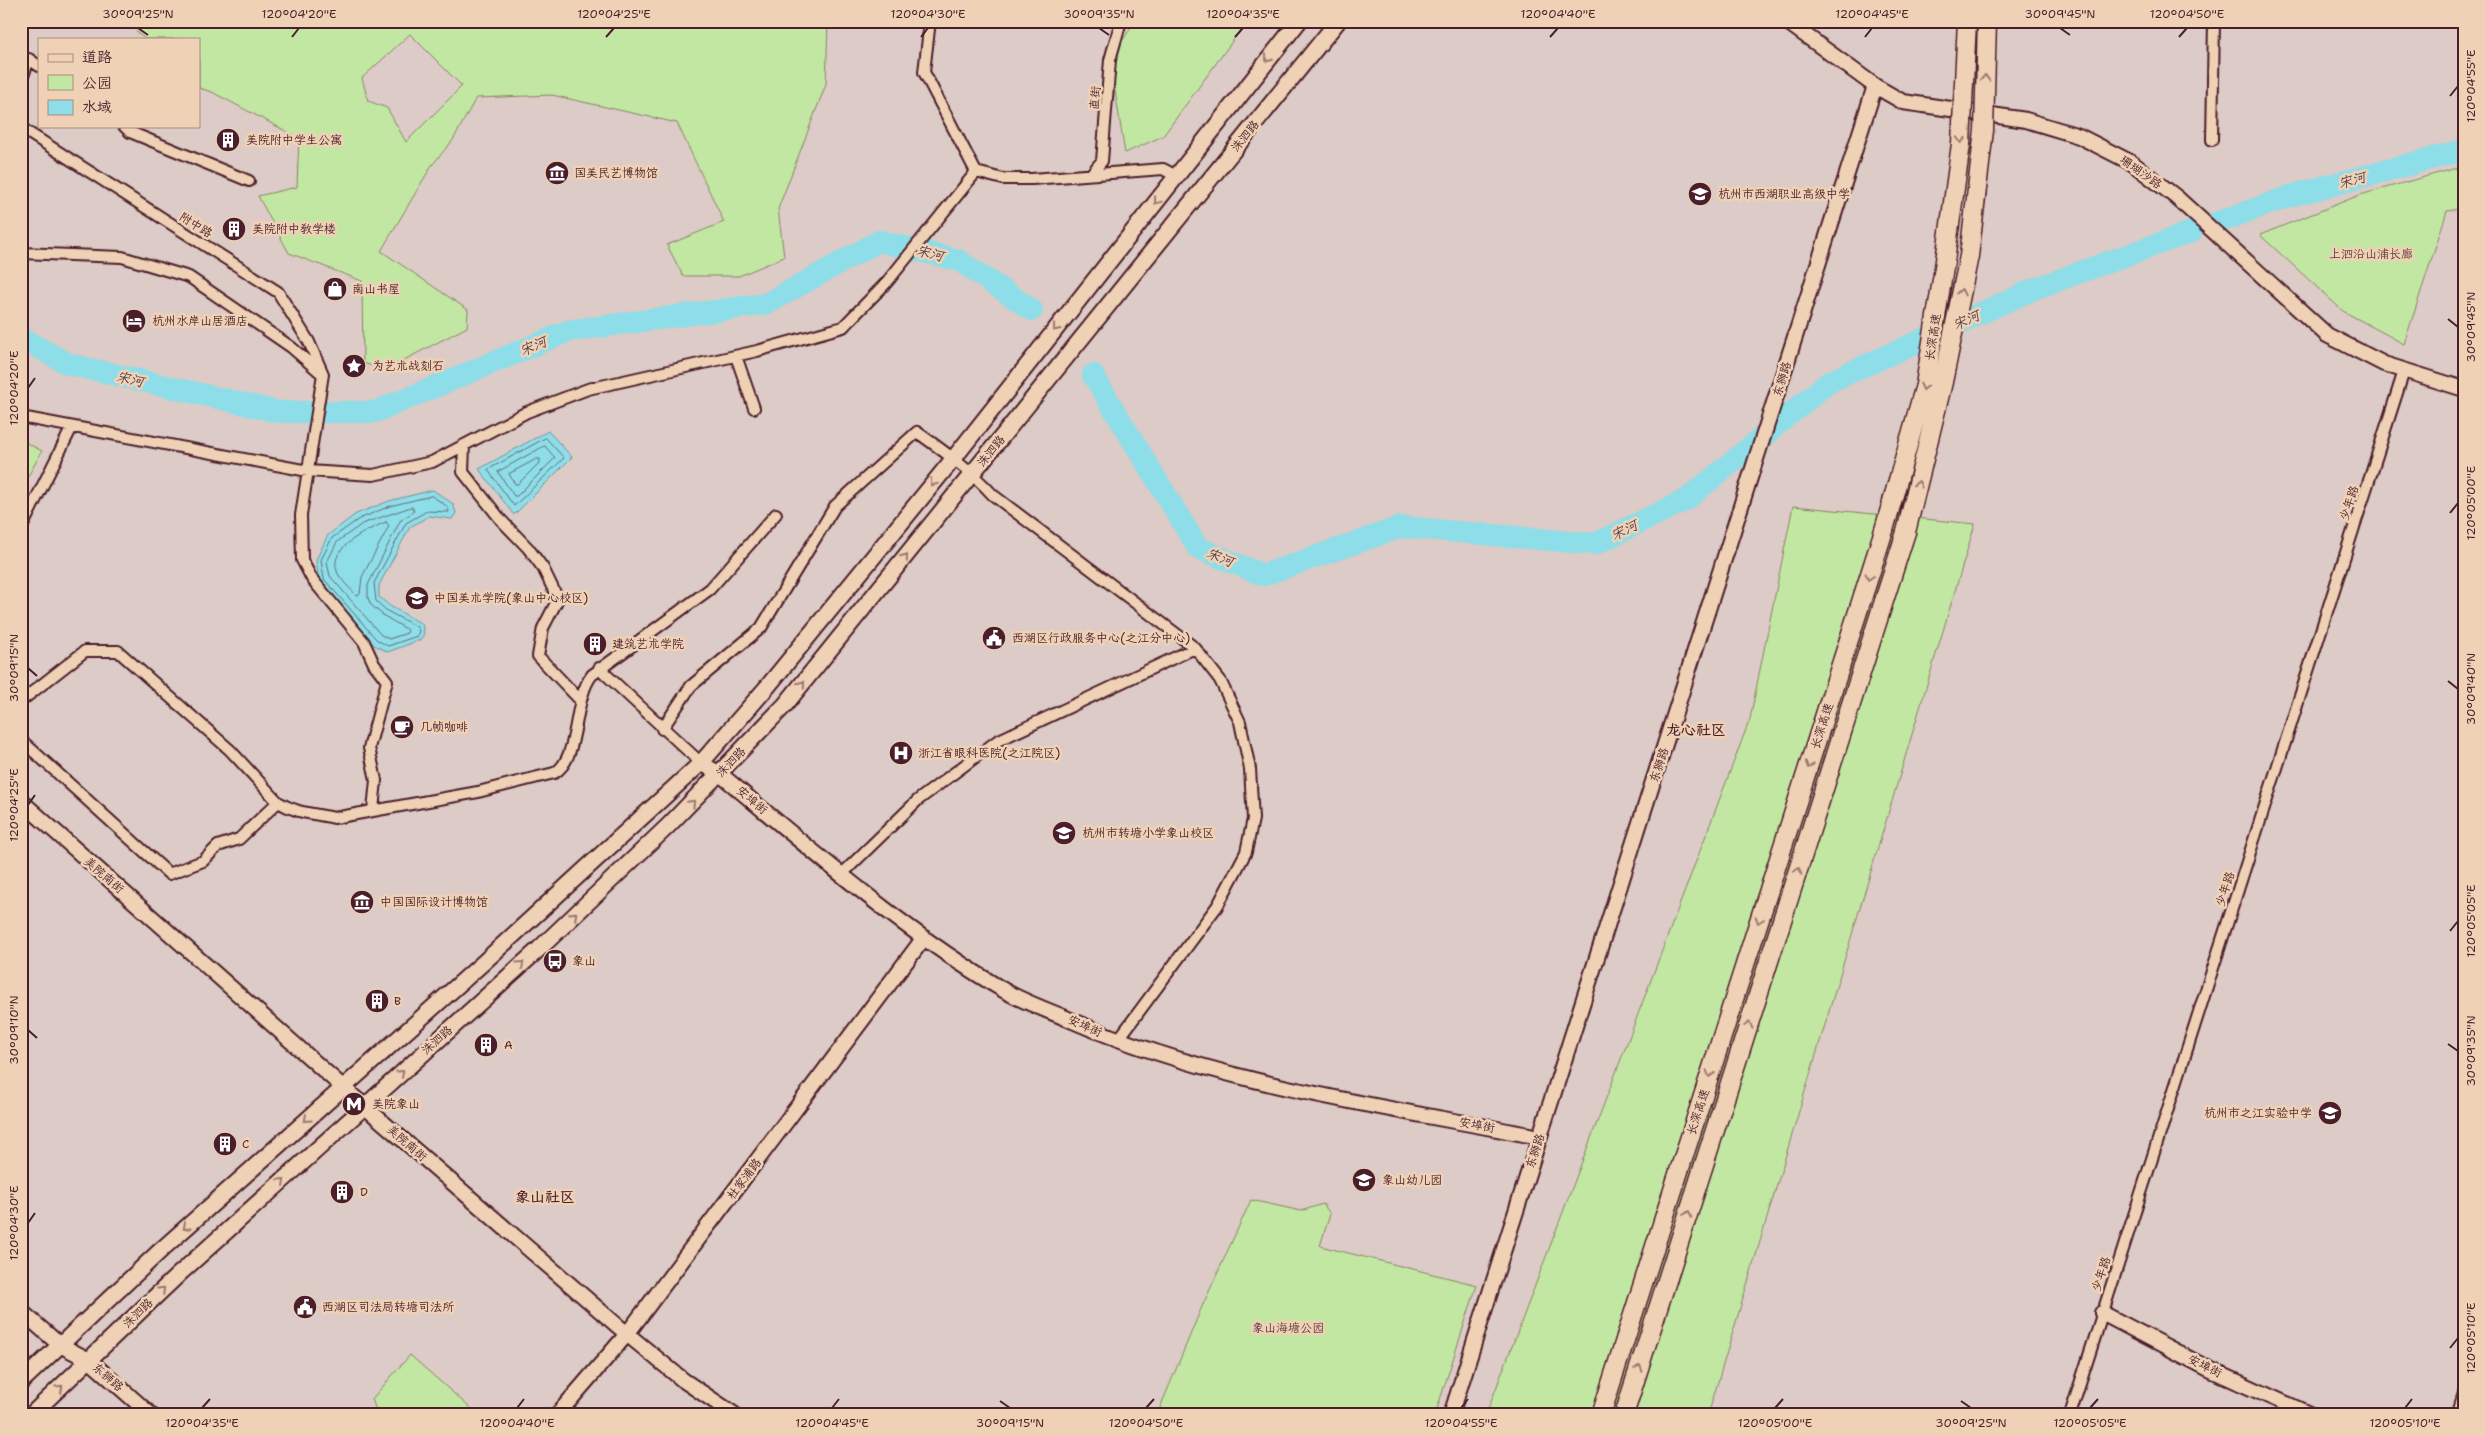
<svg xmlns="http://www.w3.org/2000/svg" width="2485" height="1436" viewBox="0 0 2485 1436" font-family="'Shantell Sans','LXGW WenKai TC',sans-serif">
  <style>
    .green { fill: #c2e7a2; stroke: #868366; fill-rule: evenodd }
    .water { fill: #8ddee8; stroke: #72929c }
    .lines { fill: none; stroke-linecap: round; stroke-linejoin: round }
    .shore { stroke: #656b77; stroke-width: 1 }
    .river { stroke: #8ddee8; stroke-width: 22 }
    .street-casing { stroke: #4a1f2b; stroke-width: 14 }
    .secondary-casing { stroke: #4a1f2b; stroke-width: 18 }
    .primary-casing { stroke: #4a1f2b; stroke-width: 19 }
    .highway-casing { stroke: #4a1f2b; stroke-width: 21 }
    .street { stroke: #efd1b5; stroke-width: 10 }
    .secondary { stroke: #efd1b5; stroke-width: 14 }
    .primary { stroke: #efd1b5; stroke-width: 15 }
    .highway { stroke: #efd1b5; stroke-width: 18 }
    .highway-bridge-casing { stroke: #4a1f2b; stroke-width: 21; stroke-linecap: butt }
    .highway-bridge { stroke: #efd1b5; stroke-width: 18 }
    .oneway { stroke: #9c7870 }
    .ticks { fill: none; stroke: #4a1f2b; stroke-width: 2 }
    .labels { text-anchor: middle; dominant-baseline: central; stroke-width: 5; stroke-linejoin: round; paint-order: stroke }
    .street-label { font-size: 12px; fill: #4a1f2b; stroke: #efd1b5 }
    .poi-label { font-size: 12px; fill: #4a1f2b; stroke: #efd1b5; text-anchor: start }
    .park-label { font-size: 12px; fill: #5c3d3d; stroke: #efd1b5 }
    .water-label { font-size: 14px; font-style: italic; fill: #543c47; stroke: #efd1b5 }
    .quarter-label { font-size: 15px; font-weight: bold; fill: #4a1f2b; stroke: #efd1b5 }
    .neatline { fill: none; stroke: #4a1f2b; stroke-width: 2 }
    .ticks-label { font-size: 12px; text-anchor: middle; fill: #4a1f2b }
  </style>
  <rect width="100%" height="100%" fill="#dccbc6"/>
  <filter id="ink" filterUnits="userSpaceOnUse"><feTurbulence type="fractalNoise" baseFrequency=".02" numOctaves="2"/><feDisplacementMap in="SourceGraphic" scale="10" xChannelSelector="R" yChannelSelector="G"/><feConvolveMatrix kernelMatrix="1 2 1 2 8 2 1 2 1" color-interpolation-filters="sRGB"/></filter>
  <g filter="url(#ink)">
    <path class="green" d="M126,21H828L826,84L778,209L784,257L739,276H683L667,245L724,222L677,123L552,95L476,98L453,140L432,165L381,251L468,310L467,327L385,370L363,363L362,281L289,253L258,196L297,187L299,138L212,92L199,88V39H145ZM410,34L462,86L406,142L387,108L368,101L362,78Z
      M1135,21H1247L1163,136L1125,153L1110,60Z
      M2464,166V208L2447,211L2404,344L2343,311L2260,235L2360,195Z
      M21,440L42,451L21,489Z
      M1793,506L1975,524L1708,1415H1486L1750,719Z
      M1251,1200L1301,1211L1323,1204L1330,1214L1320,1246L1477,1285L1435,1415H1157L1201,1309Z
      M410,1355L478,1415H381L376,1410L372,1399Z"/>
    <path class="water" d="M548,431L572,457L514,515L479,469Z
      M433,490L453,504L456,513L452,519L429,516L410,527L379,585V597L390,606L422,624L424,632L422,639L388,652L374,645L319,581L316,560L328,535L356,514L389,501Z"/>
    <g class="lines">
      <path class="shore" d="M546,438L564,458L514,506L488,470Z
        M545,446L555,458L517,496H514L498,472Z
        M537,459H540V462L518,484H515L509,474Z
        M432,496L448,507L449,512L427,511L406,523L374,583L376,601L387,611L417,627L419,631L417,636L388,646L377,640L324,579L321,560L332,538L359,519L390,506Z
        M412,507L414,511L400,521L368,585V598L371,605L384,616L408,630L407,633L389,639L381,635L330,576L327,562L337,542L362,524Z
        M386,522L389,526L362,577L360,594L357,596C351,589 339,579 337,571C328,547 369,529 386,522Z"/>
      <path class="river" d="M2213,224L2290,196L2464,150
        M21,338L68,364L279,412H375L568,331L766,304L879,241L958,260L1032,310
        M1093,375L1198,548L1263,575L1401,527L1595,544L1686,500L1829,382L2034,289L2191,232"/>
      <g class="street-casing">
        <path id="street" d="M930,21L924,72L976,172L1003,179H1032L1163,169L1176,176
          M21,82L29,59L39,66
          M124,126L130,132L249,181
          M21,128L278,292L309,342L323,374
          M2212,140L2214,21
          M1091,174L1102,161L1110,60L1121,21
          M21,253L122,257L189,277L291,347L321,373
          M736,356L754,408
          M323,374L301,515L302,560L312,579L364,642L374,664L387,681L369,748L376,780L373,810
          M21,417L308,471L373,475L432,462L527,412L588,389L757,351L843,327L887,282L976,172
          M464,445L463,472L501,520L528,548L543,568L558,599L543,628L538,656L579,699
          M21,529L72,427
          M599,668L701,763
          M21,701L85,651H118L230,750L278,802
          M662,729L691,686L761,628L835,506L917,432C945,452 970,470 993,495L1195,648L1220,680L1240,722L1250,769L1253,819L1246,852L1218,905L1118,1040
          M21,740L169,874L203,861L218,846L239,839L278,802C298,814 313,813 334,818L478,792L554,773C580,760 572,700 592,675L710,589L776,514
          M841,875L918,800L997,741L1195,648
          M2070,1415L2404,371
          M2457,1415L2464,1393"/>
      </g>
      <g class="secondary-casing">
        <path id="secondary" d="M1786,21L1875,86L1903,102L2026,120L2079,136L2132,163L2176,197L2327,335L2384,364L2464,389
          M701,763L720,774C812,850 901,930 1005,991C1024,1002 1047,1010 1068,1019C1217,1084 1381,1106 1539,1137
          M21,801L364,1106L627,1334L683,1380L735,1415
          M21,1311L60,1345L89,1360L151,1415
          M2102,1313L2207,1368L2311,1415
          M557,1415L627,1334L923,939
          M1451,1415L1875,86"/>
      </g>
      <g class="primary-casing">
        <path id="primary" d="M21,1382L161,1250L484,962L701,763L768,686L954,458L1299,21
          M31,1415L178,1275L539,949L669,825L785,705L1338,21"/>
      </g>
      <g class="highway-casing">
        <path id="highway" d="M1601,1415L1884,530
          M1624,1415L1906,532"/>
      </g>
      <use href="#street" class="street"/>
      <use href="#secondary" class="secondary"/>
      <use href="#primary" class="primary"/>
      <use href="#highway" class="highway"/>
      <g class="highway-bridge-casing">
        <path id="highway-bridge" d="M1884,530L1925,385L1945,261L1961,144L1967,21
          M1906,532L1943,382L1969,256L1984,130L1987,21"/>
      </g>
      <use href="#highway-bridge" class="highway-bridge"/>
    </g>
    <defs><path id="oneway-chevron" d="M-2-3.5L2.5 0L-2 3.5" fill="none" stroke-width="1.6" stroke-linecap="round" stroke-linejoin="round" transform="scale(1.25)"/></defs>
    <g class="oneway">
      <use href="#oneway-chevron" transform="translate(1268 59) rotate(128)"/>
      <use href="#oneway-chevron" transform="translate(1985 78) rotate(-88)"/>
      <use href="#oneway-chevron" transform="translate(1961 140) rotate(94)"/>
      <use href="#oneway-chevron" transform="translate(1157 201) rotate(128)"/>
      <use href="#oneway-chevron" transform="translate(1961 292) rotate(-78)"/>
      <use href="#oneway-chevron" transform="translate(1056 328) rotate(128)"/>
      <use href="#oneway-chevron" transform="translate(1924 387) rotate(103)"/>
      <use href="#oneway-chevron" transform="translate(933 483) rotate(129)"/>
      <use href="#oneway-chevron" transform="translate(1918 484) rotate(-76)"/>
      <use href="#oneway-chevron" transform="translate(905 557) rotate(-51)"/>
      <use href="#oneway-chevron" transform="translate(1869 577) rotate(108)"/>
      <use href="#oneway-chevron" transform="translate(802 684) rotate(-51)"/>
      <use href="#oneway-chevron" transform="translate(1809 765) rotate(108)"/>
      <use href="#oneway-chevron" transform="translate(692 803) rotate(-46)"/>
      <use href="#oneway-chevron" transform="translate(1798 871) rotate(-72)"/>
      <use href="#oneway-chevron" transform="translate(574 915) rotate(-43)"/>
      <use href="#oneway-chevron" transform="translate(1759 920) rotate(108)"/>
      <use href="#oneway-chevron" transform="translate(521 964) rotate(-42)"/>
      <use href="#oneway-chevron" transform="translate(1749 1025) rotate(-72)"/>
      <use href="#oneway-chevron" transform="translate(401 1073) rotate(-42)"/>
      <use href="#oneway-chevron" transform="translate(1710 1074) rotate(108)"/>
      <use href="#oneway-chevron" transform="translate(307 1119) rotate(138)"/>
      <use href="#oneway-chevron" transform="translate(282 1181) rotate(-42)"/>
      <use href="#oneway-chevron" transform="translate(1688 1214) rotate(-72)"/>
      <use href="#oneway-chevron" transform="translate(186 1227) rotate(138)"/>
      <use href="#oneway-chevron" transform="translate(162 1290) rotate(-44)"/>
      <use href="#oneway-chevron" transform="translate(1639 1368) rotate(-72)"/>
      <use href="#oneway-chevron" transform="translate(60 1388) rotate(-43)"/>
    </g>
  </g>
  <path class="ticks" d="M138,28L148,35M1099,28L1109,35M2060,28L2070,35M292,37L299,28M606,37L614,28M921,37L928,28M1235,37L1243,28M1550,37L1558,28M1865,37L1872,28M2179,37L2187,28M2450,96L2458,86M2448,319L2458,327M28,388L35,378M2450,513L2458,503M28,668L37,676M2448,681L2458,689M28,805L35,795M2450,931L2458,921M28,1030L37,1038M2448,1044L2458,1051M28,1223L35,1213M2450,1348L2458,1338M1000,1401L1010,1408M1961,1401L1971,1408M202,1408L210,1399M517,1408L524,1399M832,1408L839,1399M1146,1408L1154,1399M1461,1408L1468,1399M1775,1408L1783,1399M2090,1408L2098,1399M2405,1408L2412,1399"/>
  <defs>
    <g id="building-disc" transform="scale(1.25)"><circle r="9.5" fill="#4a1f2b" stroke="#efd1b5"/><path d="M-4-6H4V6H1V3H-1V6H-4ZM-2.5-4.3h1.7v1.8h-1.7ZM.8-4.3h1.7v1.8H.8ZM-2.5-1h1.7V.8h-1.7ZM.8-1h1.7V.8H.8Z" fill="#fff"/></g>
    <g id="museum-disc" transform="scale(1.25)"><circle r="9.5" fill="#4a1f2b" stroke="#efd1b5"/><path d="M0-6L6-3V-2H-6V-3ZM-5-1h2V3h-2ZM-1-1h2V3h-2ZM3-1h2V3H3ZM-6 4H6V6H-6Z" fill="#fff"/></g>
    <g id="school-disc" transform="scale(1.25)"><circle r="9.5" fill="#4a1f2b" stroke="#efd1b5"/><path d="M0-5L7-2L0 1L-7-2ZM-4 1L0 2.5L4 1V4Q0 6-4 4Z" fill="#fff"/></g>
    <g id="shop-disc" transform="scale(1.25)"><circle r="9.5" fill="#4a1f2b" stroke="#efd1b5"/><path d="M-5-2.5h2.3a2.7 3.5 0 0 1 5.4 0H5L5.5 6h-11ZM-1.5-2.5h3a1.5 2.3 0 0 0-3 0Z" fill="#fff"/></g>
    <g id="hotel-disc" transform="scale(1.25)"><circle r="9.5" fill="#4a1f2b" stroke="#efd1b5"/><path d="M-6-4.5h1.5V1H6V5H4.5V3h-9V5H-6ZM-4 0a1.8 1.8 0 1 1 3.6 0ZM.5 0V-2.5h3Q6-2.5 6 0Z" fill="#fff"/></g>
    <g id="sight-disc" transform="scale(1.25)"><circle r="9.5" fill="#4a1f2b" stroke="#efd1b5"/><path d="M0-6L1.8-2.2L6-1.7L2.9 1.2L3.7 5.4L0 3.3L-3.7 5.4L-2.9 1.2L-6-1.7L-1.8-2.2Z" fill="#fff"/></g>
    <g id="university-disc" transform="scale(1.25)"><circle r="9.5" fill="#4a1f2b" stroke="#efd1b5"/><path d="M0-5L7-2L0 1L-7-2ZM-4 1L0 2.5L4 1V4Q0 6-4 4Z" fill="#fff"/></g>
    <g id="civic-disc" transform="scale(1.25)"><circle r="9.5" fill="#4a1f2b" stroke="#efd1b5"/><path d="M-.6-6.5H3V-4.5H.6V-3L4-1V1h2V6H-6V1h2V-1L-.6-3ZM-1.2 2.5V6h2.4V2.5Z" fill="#fff"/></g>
    <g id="cafe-disc" transform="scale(1.25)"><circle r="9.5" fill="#4a1f2b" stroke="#efd1b5"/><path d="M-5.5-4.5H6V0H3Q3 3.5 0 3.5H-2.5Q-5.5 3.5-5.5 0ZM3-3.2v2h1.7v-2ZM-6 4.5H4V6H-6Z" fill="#fff"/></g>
    <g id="hospital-disc" transform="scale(1.25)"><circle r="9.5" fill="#4a1f2b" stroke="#efd1b5"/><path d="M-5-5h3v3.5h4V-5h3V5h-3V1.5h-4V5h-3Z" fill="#fff"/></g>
    <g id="bus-disc" transform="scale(1.25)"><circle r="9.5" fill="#4a1f2b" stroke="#efd1b5"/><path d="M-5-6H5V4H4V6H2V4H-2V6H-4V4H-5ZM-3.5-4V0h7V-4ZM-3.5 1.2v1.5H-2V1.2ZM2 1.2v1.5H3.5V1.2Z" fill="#fff"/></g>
    <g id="metro-disc" transform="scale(1.25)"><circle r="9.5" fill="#4a1f2b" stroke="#efd1b5"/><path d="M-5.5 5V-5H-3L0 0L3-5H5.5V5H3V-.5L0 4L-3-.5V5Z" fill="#fff"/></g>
  </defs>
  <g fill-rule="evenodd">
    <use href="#building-disc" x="228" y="140"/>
    <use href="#museum-disc" x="557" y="173"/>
    <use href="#school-disc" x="1700" y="194"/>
    <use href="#building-disc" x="234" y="229"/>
    <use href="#shop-disc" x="335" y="289"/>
    <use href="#hotel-disc" x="134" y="321"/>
    <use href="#sight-disc" x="354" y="366"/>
    <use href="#university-disc" x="417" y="598"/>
    <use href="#civic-disc" x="994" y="638"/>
    <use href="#building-disc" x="595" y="644"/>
    <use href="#cafe-disc" x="402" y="727"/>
    <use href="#hospital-disc" x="901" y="753"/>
    <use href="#school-disc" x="1064" y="833"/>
    <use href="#museum-disc" x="362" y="902"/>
    <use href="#bus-disc" x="555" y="961"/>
    <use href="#building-disc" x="377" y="1001"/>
    <use href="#building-disc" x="486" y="1045"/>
    <use href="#metro-disc" x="354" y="1104"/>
    <use href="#school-disc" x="2330" y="1113"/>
    <use href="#building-disc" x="225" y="1144"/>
    <use href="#school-disc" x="1364" y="1180"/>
    <use href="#building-disc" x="342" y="1192"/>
    <use href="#civic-disc" x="305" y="1307"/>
  </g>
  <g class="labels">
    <g class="street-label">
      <text transform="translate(1095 98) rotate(-85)">直街</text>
      <text transform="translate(1245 136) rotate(-51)">洙泗路</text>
      <text transform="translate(2141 172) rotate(35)">珊瑚沙路</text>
      <text transform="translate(196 225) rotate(32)">附中路</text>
      <text transform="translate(1933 337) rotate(-81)">长深高速</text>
      <text transform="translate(1782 379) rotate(-73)">东狮路</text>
      <text transform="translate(991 451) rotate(-51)">洙泗路</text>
      <text transform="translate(2349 503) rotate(-72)">少年路</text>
      <text transform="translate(1822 726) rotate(-72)">长深高速</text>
      <text transform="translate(731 762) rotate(-46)">洙泗路</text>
      <text transform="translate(1659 765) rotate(-72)">东狮路</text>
      <text transform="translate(752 800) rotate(40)">安埠街</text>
      <text transform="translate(104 875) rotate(41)">美院南街</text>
      <text transform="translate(2225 889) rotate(-72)">少年路</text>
      <text transform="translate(1085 1026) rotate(24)">安埠街</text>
      <text transform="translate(437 1040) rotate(-42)">洙泗路</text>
      <text transform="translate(1698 1112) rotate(-72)">长深高速</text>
      <text transform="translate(1477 1125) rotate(11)">安埠街</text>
      <text transform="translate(407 1143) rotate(41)">美院南街</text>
      <text transform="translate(1535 1151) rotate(-72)">东狮路</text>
      <text transform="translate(744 1179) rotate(-53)">杜家浦路</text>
      <text transform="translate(2101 1274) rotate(-72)">少年路</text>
      <text transform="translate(138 1313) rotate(-44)">洙泗路</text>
      <text transform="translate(2205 1366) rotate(26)">安埠街</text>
      <text transform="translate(108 1377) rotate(41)">东狮路</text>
    </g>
    <g class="poi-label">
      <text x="246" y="140">美院附中学生公寓</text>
      <text x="574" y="173">国美民艺博物馆</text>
      <text x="1718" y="194">杭州市西湖职业高级中学</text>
      <text x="252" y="229">美院附中教学楼</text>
      <text x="352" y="289">南山书屋</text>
      <text x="152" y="321">杭州水岸山居酒店</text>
      <text x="372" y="366">为艺术战刻石</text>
      <text x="434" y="598">中国美术学院(象山中心校区)</text>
      <text x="1012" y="638">西湖区行政服务中心(之江分中心)</text>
      <text x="612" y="644">建筑艺术学院</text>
      <text x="420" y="727">几帧咖啡</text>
      <text x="918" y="753">浙江省眼科医院(之江院区)</text>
      <text x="1082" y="833">杭州市转塘小学象山校区</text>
      <text x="380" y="902">中国国际设计博物馆</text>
      <text x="572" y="961">象山</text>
      <text x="394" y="1001">B</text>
      <text x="504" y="1045">A</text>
      <text x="372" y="1104">美院象山</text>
      <text x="2312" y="1113" text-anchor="end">杭州市之江实验中学</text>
      <text x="242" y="1144">C</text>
      <text x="1382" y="1180">象山幼儿园</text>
      <text x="360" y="1192">D</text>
      <text x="322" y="1307">西湖区司法局转塘司法所</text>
    </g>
    <g class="park-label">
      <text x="2371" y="254">上泗沿山浦长廊</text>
      <text x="1288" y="1328">象山海塘公园</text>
    </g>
    <g class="water-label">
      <text transform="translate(2352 180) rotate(-15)">宋河</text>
      <text transform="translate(930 253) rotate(14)">宋河</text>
      <text transform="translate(1966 320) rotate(-24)">宋河</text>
      <text transform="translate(533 346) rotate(-23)">宋河</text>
      <text transform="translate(130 379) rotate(13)">宋河</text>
      <text transform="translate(1624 530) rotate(-26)">宋河</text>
      <text transform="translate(1220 557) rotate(22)">宋河</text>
    </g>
    <g class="quarter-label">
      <text x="1696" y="730">龙心社区</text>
      <text x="545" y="1197">象山社区</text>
    </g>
  </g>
  <rect width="2485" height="1436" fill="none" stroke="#efd1b5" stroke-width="55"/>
  <rect x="38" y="38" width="162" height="90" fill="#efd1b5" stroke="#ad8a7e"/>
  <rect x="48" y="54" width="25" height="8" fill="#efd1b5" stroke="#ad8a7e"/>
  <text x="82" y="62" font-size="15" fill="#4a1f2b">道路</text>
  <rect x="48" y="75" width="25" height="15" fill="#c2e7a2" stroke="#ad8a7e"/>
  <text x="82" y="88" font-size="15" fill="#4a1f2b">公园</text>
  <rect x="48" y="100" width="25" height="15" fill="#8ddee8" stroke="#ad8a7e"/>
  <text x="82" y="112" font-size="15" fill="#4a1f2b">水域</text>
  <rect x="28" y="28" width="2430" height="1380" class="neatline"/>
  <g class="ticks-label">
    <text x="138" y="18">30°09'25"N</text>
    <text x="299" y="18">120°04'20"E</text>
    <text x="614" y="18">120°04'25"E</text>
    <text x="928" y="18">120°04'30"E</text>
    <text x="1099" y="18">30°09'35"N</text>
    <text x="1243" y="18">120°04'35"E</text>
    <text x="1558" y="18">120°04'40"E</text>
    <text x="1872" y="18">120°04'45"E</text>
    <text x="2060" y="18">30°09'45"N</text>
    <text x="2187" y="18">120°04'50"E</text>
    <text transform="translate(2471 86) rotate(-90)" y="4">120°04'55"E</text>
    <text transform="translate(2471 327) rotate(-90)" y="4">30°09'45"N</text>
    <text transform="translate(14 388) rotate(-90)" y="4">120°04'20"E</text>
    <text transform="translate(2471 503) rotate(-90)" y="4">120°05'00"E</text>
    <text transform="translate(14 668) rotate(-90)" y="4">30°09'15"N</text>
    <text transform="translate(2471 689) rotate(-90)" y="4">30°09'40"N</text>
    <text transform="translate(14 805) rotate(-90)" y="4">120°04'25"E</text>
    <text transform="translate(2471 921) rotate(-90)" y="4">120°05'05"E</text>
    <text transform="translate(14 1030) rotate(-90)" y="4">30°09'10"N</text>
    <text transform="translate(2471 1051) rotate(-90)" y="4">30°09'35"N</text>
    <text transform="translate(14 1223) rotate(-90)" y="4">120°04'30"E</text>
    <text transform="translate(2471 1338) rotate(-90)" y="4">120°05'10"E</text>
    <text x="202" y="1427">120°04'35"E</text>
    <text x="517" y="1427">120°04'40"E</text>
    <text x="832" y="1427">120°04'45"E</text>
    <text x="1010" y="1427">30°09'15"N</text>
    <text x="1146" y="1427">120°04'50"E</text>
    <text x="1461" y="1427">120°04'55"E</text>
    <text x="1775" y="1427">120°05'00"E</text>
    <text x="1971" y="1427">30°09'25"N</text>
    <text x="2090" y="1427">120°05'05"E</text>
    <text x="2405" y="1427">120°05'10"E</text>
  </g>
</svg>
